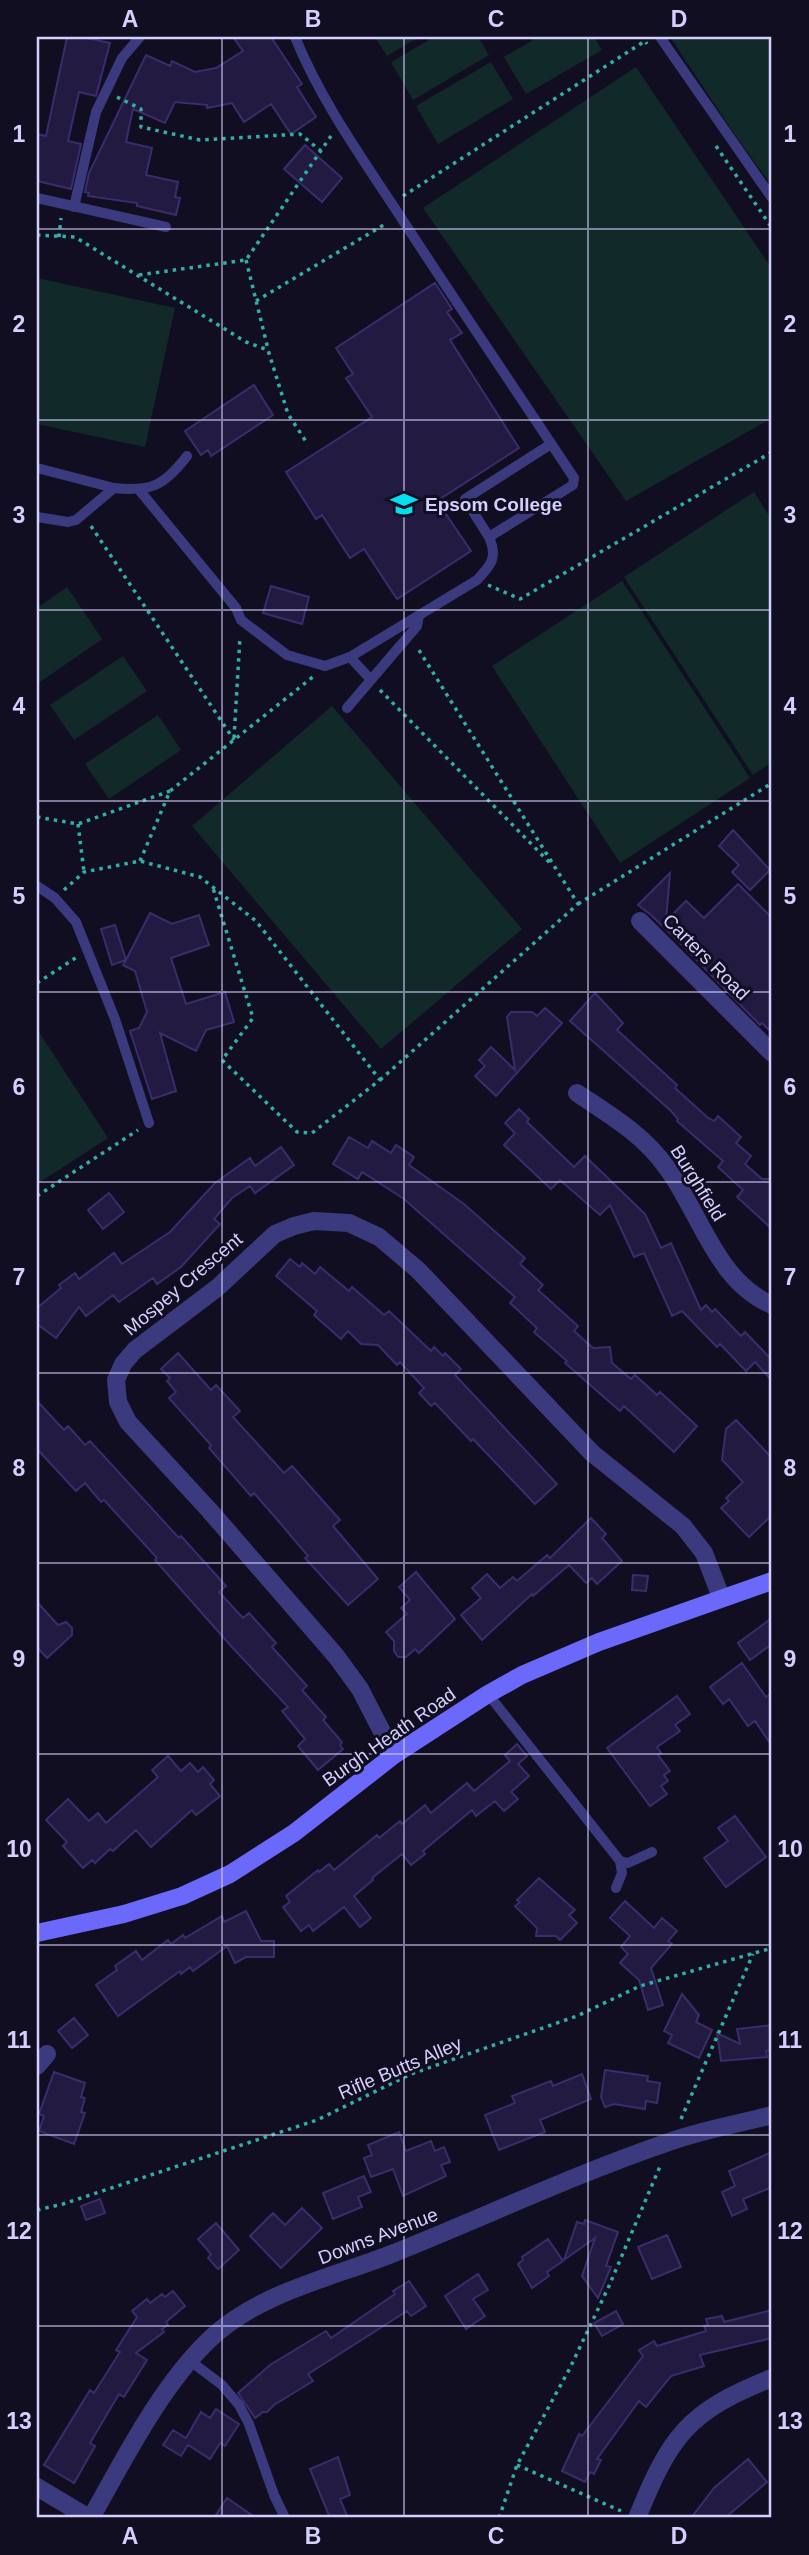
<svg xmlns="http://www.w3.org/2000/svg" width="809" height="2555" viewBox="0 0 809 2555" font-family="Helvetica,sans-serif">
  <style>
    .green { fill: #112a29 }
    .building { fill: #221a41; stroke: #392d6c; stroke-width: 2 }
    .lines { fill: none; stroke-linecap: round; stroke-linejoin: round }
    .path { stroke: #31afa6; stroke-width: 3.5; stroke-dasharray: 3.5 5; stroke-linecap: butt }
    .service { stroke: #3c3a7e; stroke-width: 10 }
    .minor { stroke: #3c3a7e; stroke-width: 18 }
    .secondary { stroke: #6b69fb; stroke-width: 18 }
    .grid { fill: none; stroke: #d4cffe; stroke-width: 2; stroke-opacity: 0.55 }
    .labels { text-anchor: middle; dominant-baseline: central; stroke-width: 6; stroke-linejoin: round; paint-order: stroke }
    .poi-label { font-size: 19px; font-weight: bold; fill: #d4cffe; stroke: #110e21; text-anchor: start }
    .street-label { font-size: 19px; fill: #d4cffe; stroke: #110e21 }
    .neatline { fill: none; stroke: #d4cffe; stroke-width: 2.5 }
    .grid-label { font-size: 23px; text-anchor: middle; font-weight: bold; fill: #d4cffe }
  </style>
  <rect width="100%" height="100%" fill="#110e21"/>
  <path class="green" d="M375,37H419L387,56Z
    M434,37H478L489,55L413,100L391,62Z
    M538,37H594L602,50L526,94L504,57Z
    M670,37H772V186L733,132Z
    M491,62L513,99L438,144L416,106Z
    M636,67L772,269V418L626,501L423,208Z
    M37,278L175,308L145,447L37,424Z
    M754,492L772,520V762L753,775L624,577Z
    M622,581L750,778L620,863L492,666Z
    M67,587L102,639L37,684V608Z
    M123,656L147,691L74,740L50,705Z
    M332,706L522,929L381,1049L192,826Z
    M158,715L181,750L109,799L85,764Z
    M37,1029L108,1138L37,1184Z"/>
  <path class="building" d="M67,37H82L110,43L96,96L79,92L68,141L81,144L71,189L37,181V134L46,136Z
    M233,37H271L302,84L297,87L316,117L291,134L271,104L244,122L232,103L207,108V105L175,102L165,123L133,109L126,142L152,148L146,175L178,182L175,197L180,198L176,215L137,206V203L88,196L89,193L85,192L89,173L146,55L170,66L172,61L195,72L216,68L243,51Z
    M305,145L342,178L322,202L284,169Z
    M435,283L452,309L447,312L462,333L450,340L519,448L437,501L471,551L397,599L364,549L350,558L322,515L316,519L286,472L372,417L346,378L353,374L336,348Z
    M254,385L273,415L211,456L208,450L201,455L185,431Z
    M271,586L309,597L302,624L263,613Z
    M733,830L770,870L750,890L732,872L739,865L719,846Z
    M670,873L666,921L686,901L704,918L738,884L772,918V1033L762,1023L760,1025L682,945L651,915L638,905Z
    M150,913L172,924L199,915L209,945L171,958L186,1004L225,992L234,1022L206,1030L196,1051L160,1033L176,1091L152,1099L130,1031L139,1028L147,1012L135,971L123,965L126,960L112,965L101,929L115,925L126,960Z
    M595,993L623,1023L617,1030L677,1085L675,1088L707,1117L714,1121L718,1116L741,1137L736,1143L751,1156L745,1164L762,1179H772V1229L737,1197L743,1190L718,1167L723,1161L677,1121L678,1119L670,1110L570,1021Z
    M545,1008L562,1023L496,1096L475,1076L485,1066L479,1060L491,1047L515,1070L507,1017L511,1012H532L537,1016Z
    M519,1109L529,1119L527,1122L574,1167L585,1156L645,1214L661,1248L671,1243L701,1310L706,1305L712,1312L715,1309L741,1336L745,1332L772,1360V1381L755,1362L746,1371L720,1344L717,1347L682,1311L672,1316L644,1253L634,1257L610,1205L600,1215L560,1180L551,1189L504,1145L515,1133L505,1123Z
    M349,1137L368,1148L372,1141L391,1153L396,1145L414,1157L409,1165L464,1204L525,1258L520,1264L543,1285L538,1290L578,1326L574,1331L593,1348L610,1347L612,1363L631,1379L635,1375L657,1395L660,1392L697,1426L674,1452L624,1406L620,1411L565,1363L567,1361L534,1332L537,1328L510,1303L515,1297L404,1199L362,1172L358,1179L333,1164Z
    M281,1147L294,1165L255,1193L250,1186L232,1198L214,1219L220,1224L181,1267L157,1284L153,1278L119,1302L113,1295L86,1316L79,1307L56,1338L37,1324V1308L61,1288L59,1285L75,1273L79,1279L114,1253L122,1264L170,1232L215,1183L250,1158L255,1166Z
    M109,1193L124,1212L103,1229L88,1210Z
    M290,1259L300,1267L302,1263L315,1274L320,1267L349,1291L352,1287L384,1315L389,1311L431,1351L434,1347L443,1356L445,1353L461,1369L455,1375L557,1484L535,1504L473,1439L471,1441L435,1403L431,1406L419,1393L424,1388L400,1362L397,1365L378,1345L361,1344L348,1331L341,1339L314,1315L317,1311L276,1276Z
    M178,1353L211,1390L216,1385L240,1411L233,1417L284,1473L292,1466L340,1520L333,1526L378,1579L348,1605L305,1558L308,1556L281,1524L254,1493L251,1496L209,1448L211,1445L169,1398L176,1392L167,1381L170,1378L161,1369Z
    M37,1401L64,1430L68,1426L85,1445L90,1441L179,1538L181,1536L226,1586L219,1592L243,1618L249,1613L276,1643L272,1647L307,1686L302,1690L326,1717L323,1720L342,1742L340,1745L343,1749L318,1770L298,1746L305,1739L282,1711L288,1707L231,1646L155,1560L157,1558L104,1500L101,1502L85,1483L76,1491L37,1449Z
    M736,1420L772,1458V1515L749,1537L721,1508L729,1501L726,1498L743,1482L722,1460L726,1429Z
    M591,1518L606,1534L602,1538L622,1561L597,1584L592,1578L586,1583L569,1565L533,1596L532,1594L482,1640L461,1615L481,1598L472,1588L487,1574L500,1588L513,1577L517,1581L547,1555L550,1558Z
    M416,1572L455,1619L419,1653L415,1649L406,1657H398L394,1651V1641L386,1632L407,1614L401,1608L410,1600L399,1587Z
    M633,1575L648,1576L646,1591L632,1590Z
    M37,1602L58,1625L66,1622L72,1628V1635L47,1658L37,1647Z
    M772,1618V1644L750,1660L738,1643Z
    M742,1663L766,1697L772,1693V1746L755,1721L748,1726L729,1699L723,1704L710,1687Z
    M677,1696L690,1714L675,1725L680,1731L657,1747L661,1753L658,1755L670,1771L664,1775L668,1781L661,1786L667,1794L650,1806L607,1748Z
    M517,1744L527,1756L518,1764L529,1776L511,1792L518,1799L504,1811L495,1801L476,1816L472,1810L423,1851L425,1854L411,1865L402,1854L372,1878L373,1880L354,1896L371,1918L360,1927L344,1907L313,1931L309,1925L301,1931L283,1907L290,1902L286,1896L318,1870L319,1872L329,1864L334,1870L377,1835L379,1838L400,1821L402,1824L425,1805L431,1813L467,1783L474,1791L510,1761L505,1755Z
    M168,1756L181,1771L190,1763L198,1772L203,1767L214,1780L210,1784L220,1796L196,1815L192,1810L151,1847L136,1830L113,1851L110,1849L95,1863L92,1860L83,1868L63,1846L67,1842L46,1820L68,1799L89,1821L98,1813L106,1823L158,1777L152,1770Z
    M735,1816L766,1857L726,1887L704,1858L728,1841L718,1828Z
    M539,1878L575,1910L569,1915L577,1923L560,1940L556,1936H536L537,1928L515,1906L520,1902L517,1900Z
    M625,1901L654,1928L662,1918L677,1931L668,1941L672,1944L651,1968L663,2005L648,2010L639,1980L620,1963L628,1954L621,1947L630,1936L610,1918Z
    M246,1911L261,1941H274V1957H246L235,1963L227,1946L193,1971L190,1967L181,1974L180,1971L118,2016L96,1985L117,1970L115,1966L136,1951L142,1960L168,1940L171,1944L183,1935L185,1938L222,1916L224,1922Z
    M682,1994L699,2015L696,2022L712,2030L699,2058L668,2043L672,2035L664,2031Z
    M74,2018L88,2035L72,2048L58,2031Z
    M772,2025V2050L766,2051L767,2057L721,2061L717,2033L740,2044L737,2029Z
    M605,2070L648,2076L647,2081L660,2083L657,2103L646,2101L645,2109L614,2104L605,2107L601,2097Z
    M54,2072L85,2083L81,2097L85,2098L81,2112L85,2113L74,2144L39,2131L44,2116L39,2114Z
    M582,2074L591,2099L540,2120L545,2132L499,2150L485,2115L515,2103L512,2096L551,2081L553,2086Z
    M399,2132L406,2151L431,2141L435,2151L444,2147L450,2162L441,2165L446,2176L403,2196L393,2169L371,2177L364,2158L372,2155L368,2145Z
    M772,2152V2187L743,2199L747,2209L732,2216L722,2192L735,2186L729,2171Z
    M364,2176L371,2192L358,2197L362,2207L333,2219L323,2193Z
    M100,2199L105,2213L86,2220L81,2206Z
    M302,2208L322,2228L281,2268L250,2236L273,2213L285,2225Z
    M585,2220L618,2232L606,2266L611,2267L598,2298L582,2276L595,2238L564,2260L577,2222L584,2224Z
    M216,2223L239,2250L218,2269L208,2258L211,2254L198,2239Z
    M667,2235L681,2267L652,2279L638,2247Z
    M548,2239L563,2261L547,2272L549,2276L532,2288L518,2264L523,2260L522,2257Z
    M478,2274L488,2290L473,2299L485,2316L466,2329L445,2296Z
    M409,2281L426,2306L411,2316L407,2311L308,2374L313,2381L274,2405L267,2412H263L255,2418L238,2393L270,2365L326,2331L331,2338L395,2294L393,2291Z
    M173,2291L185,2306L166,2322L168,2325L162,2329L164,2332L136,2353L147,2360L124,2397L119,2394L90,2443L95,2446L74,2483L44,2465L90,2390L94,2393L120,2352L116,2350L137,2317L132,2311L147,2299L150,2303L162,2294L165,2297Z
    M772,2310V2338L700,2355L704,2366L671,2376L646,2407L639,2401L597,2459L601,2460L594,2474L590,2472L585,2482L562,2471L579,2434L582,2436L643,2356L639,2350L654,2341L657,2346L706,2331L704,2326L708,2325L706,2319L722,2316L724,2322Z
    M616,2311L623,2324L602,2336L594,2323Z
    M216,2409L239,2424L225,2446L220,2443L210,2459L188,2445L181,2456L163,2445L173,2430L186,2438L201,2412L210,2418Z
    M338,2457L350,2495L340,2499L348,2518H330L310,2469Z
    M748,2459L767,2482L725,2518H691L714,2488Z
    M227,2498L256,2518H214Z"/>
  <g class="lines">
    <path class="path" d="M117,97L141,109V127L200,140L300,134L321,151
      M716,146L772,228
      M403,196L645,41L647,44
      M37,235L75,237L246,342L268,350L288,414L307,443
      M59,237L61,218
      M246,260L268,349
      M139,275L246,260L331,136
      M256,301L387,223
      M91,526L234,740
      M488,585L520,599L772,452
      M380,690L551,864
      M234,738L240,637
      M37,817L78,824L170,791
      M78,824L84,872
      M140,861L170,791L314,676
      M64,890L84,872L140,861L200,877L256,921L380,1080L312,1133L297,1132L222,1060L253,1018L213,888
      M578,904L772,783
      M37,983L77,957
      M380,1080L578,904L417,647
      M37,1196L138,1130
      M681,2119L753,1954
      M37,2210L63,2204L317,2120L411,2074L577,2016L640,1986L772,1948
      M517,2465L621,2511
      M499,2518L517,2465L570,2368L609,2286L661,2164"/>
    <path class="service" d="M295,37C321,101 362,158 400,216C457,304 516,390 574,478L573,485L489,537L465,499L551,444
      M660,37L772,198
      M37,198L166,227
      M74,207L96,112L122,58L140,37
      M37,468L114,488L76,520L68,522L37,517
      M114,488C151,492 164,486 187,456
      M140,491L236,608L241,620L287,655L325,666L350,657L477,580C491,565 498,558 489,537
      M350,657L371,680
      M347,708L417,626L419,615
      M37,886L55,898L76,922L115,1019L149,1123
      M488,1694L620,1861
      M616,1888L622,1873L620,1861L628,1863L652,1852
      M189,2360L222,2385L239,2405L249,2424L274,2495L285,2518"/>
    <path class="minor" d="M640,921L772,1053
      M577,1093C610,1115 644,1135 667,1168C701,1214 716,1281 772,1305
      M394,1755L360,1689L336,1656L210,1511L128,1422L118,1402L116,1380L123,1364L135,1350L217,1288L275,1234L294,1226L314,1221L349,1223L379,1237L418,1270L592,1453L683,1526L704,1553L721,1597
      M37,2066L47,2054
      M37,2487L89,2518
      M91,2518C124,2459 162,2384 211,2338C259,2293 330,2278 389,2255C482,2218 575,2174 669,2142C702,2130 738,2124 772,2115
      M637,2518C670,2436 688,2411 772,2378"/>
    <path class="secondary" d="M37,1933L124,1914L182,1896L230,1874L294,1833L394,1755L488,1694L522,1675L599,1642L772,1581"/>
  </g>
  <path class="grid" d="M222,37V2518M404,37V2518M588,37V2518M37,229H772M37,420H772M37,610H772M37,801H772M37,992H772M37,1182H772M37,1373H772M37,1563H772M37,1754H772M37,1945H772M37,2135H772M37,2326H772"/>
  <defs>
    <g id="school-bare" transform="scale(2.1)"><path d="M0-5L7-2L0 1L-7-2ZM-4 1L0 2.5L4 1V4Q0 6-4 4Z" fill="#07ddf1" stroke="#110e21" stroke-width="2.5" paint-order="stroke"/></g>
  </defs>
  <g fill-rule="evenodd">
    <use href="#school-bare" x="404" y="504"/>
  </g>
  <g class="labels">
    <g class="poi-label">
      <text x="425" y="504">Epsom College</text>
    </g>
    <g class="street-label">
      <text transform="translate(706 957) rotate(45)">Carters Road</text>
      <text transform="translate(698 1183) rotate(58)">Burghfield</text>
      <text transform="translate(183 1284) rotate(-40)">Mospey Crescent</text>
      <text transform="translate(389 1737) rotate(-35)">Burgh Heath Road</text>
      <text transform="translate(400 2068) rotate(-23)">Rifle Butts Alley</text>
      <text transform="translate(378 2236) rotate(-21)">Downs Avenue</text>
    </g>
  </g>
  <rect width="809" height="2555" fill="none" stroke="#110e21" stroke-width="77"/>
  <rect x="38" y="38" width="732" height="2478" class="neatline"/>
  <g class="grid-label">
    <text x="130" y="27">A</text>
    <text x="313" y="27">B</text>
    <text x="496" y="27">C</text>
    <text x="679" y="27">D</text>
    <text x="19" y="142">1</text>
    <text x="790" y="142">1</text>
    <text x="19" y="332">2</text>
    <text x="790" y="332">2</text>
    <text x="19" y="523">3</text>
    <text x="790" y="523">3</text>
    <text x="19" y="714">4</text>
    <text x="790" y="714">4</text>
    <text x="19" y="904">5</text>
    <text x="790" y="904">5</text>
    <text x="19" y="1095">6</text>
    <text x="790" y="1095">6</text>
    <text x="19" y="1285">7</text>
    <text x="790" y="1285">7</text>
    <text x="19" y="1476">8</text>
    <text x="790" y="1476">8</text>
    <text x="19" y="1667">9</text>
    <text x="790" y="1667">9</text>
    <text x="19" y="1857">10</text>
    <text x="790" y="1857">10</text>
    <text x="19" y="2048">11</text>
    <text x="790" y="2048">11</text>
    <text x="19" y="2239">12</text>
    <text x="790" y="2239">12</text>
    <text x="19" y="2429">13</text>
    <text x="790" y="2429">13</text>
    <text x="130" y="2544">A</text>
    <text x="313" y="2544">B</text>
    <text x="496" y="2544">C</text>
    <text x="679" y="2544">D</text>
  </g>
</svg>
